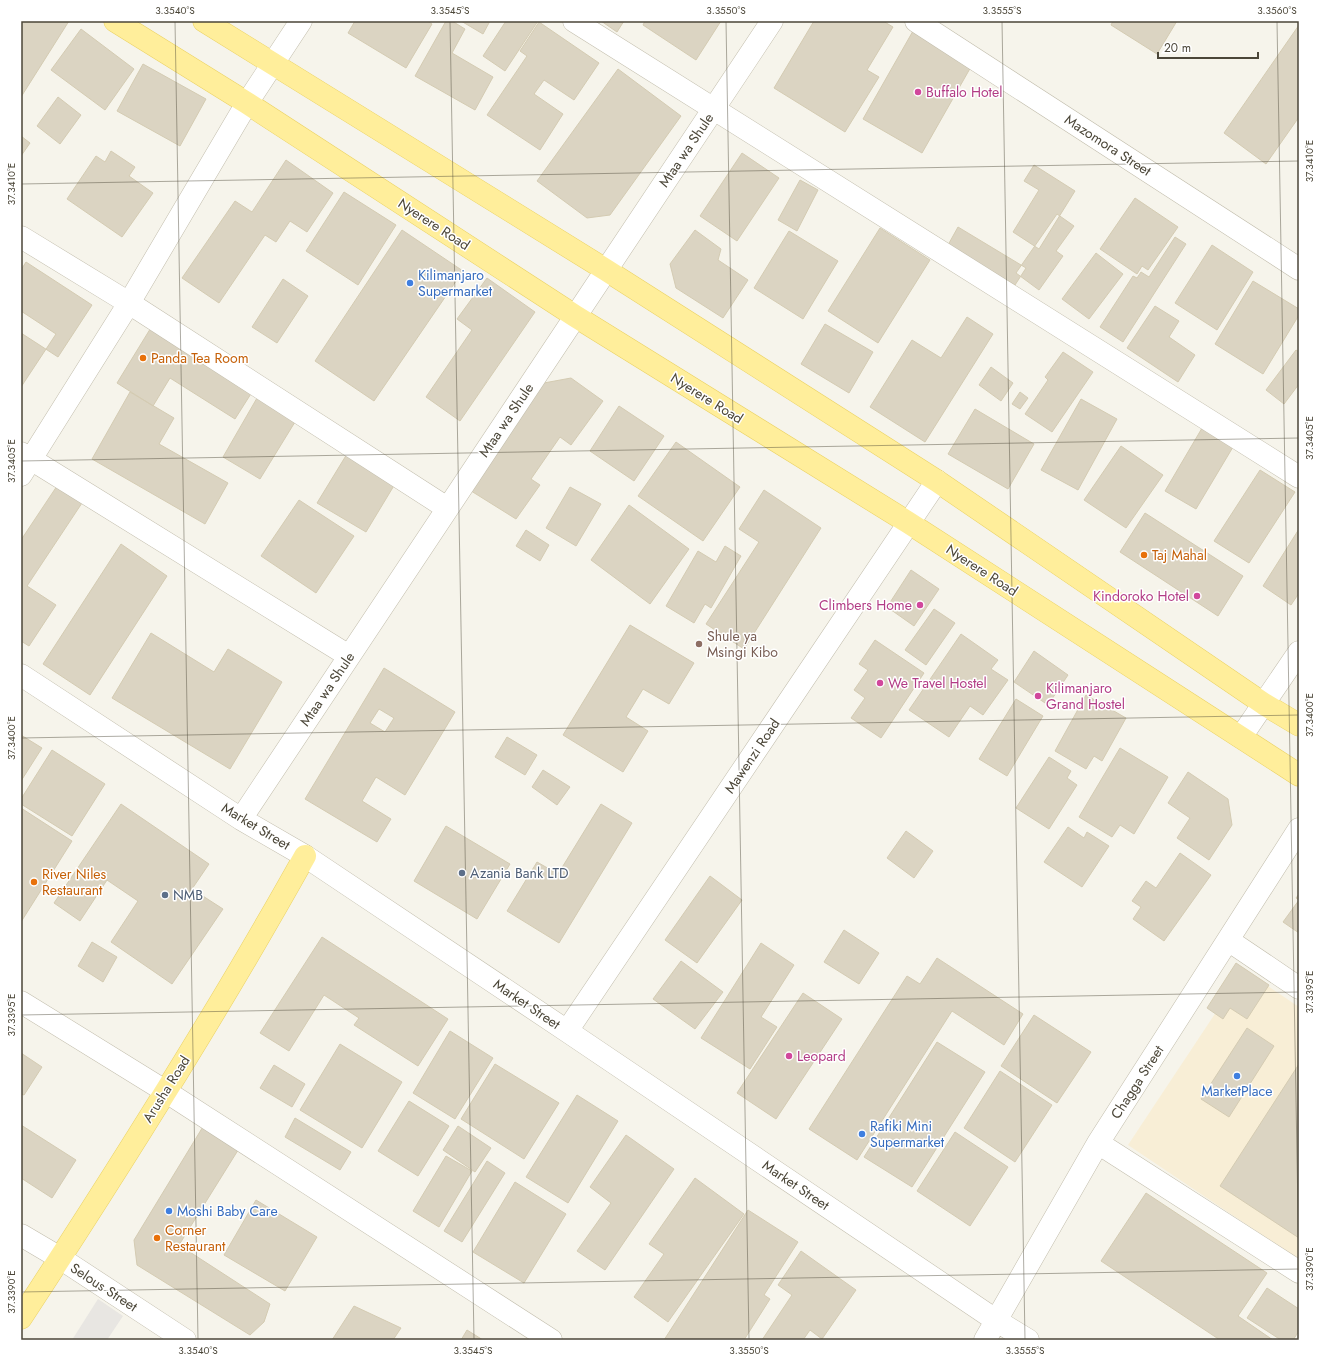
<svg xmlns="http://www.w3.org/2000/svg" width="1320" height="1361" viewBox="0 0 1320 1361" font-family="Jost,sans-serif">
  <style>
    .commercial { fill: #f8eed6 }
    .parking { fill: #e8e6e2 }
    .building { fill: #dbd4c2; stroke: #d4cbb2; fill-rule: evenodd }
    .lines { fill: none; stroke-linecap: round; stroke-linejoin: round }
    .minor-casing { stroke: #c2bdac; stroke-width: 23 }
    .major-casing { stroke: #ebd264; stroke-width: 23 }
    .minor { stroke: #fff; stroke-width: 22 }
    .major { stroke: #ffee9b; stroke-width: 22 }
    .ticks { fill: none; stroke: #4b4638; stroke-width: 1; stroke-opacity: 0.45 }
    .hotel-dot { fill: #d1479c; stroke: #fff; stroke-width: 1.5 }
    .shop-dot { fill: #3f7fe0; stroke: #fff; stroke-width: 1.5 }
    .food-dot { fill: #e8710a; stroke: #fff; stroke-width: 1.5 }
    .education-dot { fill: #8d6e63; stroke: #fff; stroke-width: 1.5 }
    .service-dot { fill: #5c6f8a; stroke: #fff; stroke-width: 1.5 }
    .labels { text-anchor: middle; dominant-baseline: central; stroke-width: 3; stroke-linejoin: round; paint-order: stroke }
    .hotel-label { font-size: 14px; fill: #b23c85; stroke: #fff; text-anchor: start }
    .street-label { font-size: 14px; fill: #4b4638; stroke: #fff }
    .shop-label { font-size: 14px; fill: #366cbe; stroke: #fff; text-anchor: start }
    .food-label { font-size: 14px; fill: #c56008; stroke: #fff; text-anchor: start }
    .education-label { font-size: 14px; fill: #785e54; stroke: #fff; text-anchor: start }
    .service-label { font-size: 14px; fill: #4e5e75; stroke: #fff; text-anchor: start }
    .neatline { fill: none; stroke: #4b4638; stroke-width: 1.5 }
    .ticks-label { font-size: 10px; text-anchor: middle; fill: #4b4638 }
  </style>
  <rect width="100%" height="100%" fill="#f6f4eb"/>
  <path class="commercial" d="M1244,970L1299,1007V1260L1128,1145Z"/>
  <path class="parking" d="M98,1299L123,1316L107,1340H72Z"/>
  <path class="building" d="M21,21H69L21,97Z
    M355,21H427L432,24L406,68L348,33Z
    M446,21H452L465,29L452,53L493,77L475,110L415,76Z
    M461,21H490L483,34Z
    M506,21H538L505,71L483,56Z
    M601,21H624L617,32Z
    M645,21H721L696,60L643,25Z
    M814,21H883L893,27L867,70L879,77L845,132L774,88Z
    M1113,21H1177L1157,54L1111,25Z
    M539,22L599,63L574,100L544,80L534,94L563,114L540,150L487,115L527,56L520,51Z
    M1299,25V117L1266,164L1224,133Z
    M81,29L134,69L105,110L51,70Z
    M913,31L972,65L922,153L863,119Z
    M143,64L206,99L180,146L117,111Z
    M618,69L681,116L610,215L587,218L537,181Z
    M58,97L81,115L60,144L37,126Z
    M21,136L30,143L21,156Z
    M111,151L135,167L129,176L153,193L122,237L67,199L96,156L105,162Z
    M742,153L779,178L737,241L700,216Z
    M286,160L333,193L307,232L290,221L276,242L265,235L219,303L182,278L235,201L252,212Z
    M1034,165L1075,191L1039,249L1013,232L1039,190L1024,181Z
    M800,180L818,190L797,231L778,220Z
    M344,192L396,225L358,285L306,251Z
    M1135,198L1178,227L1148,270L1142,266L1137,274L1100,249Z
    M1057,214L1074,226L1056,251L1063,256L1039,290L1016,273Z
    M958,227L1026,268L1015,285L948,245Z
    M880,228L930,260L878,343L828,311Z
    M402,230L463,271L374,401L315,361Z
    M695,230L721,249L718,260L748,280L723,318L676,288L670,264Z
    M789,231L838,261L803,319L754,288Z
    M1175,237L1186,244L1123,342L1100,327L1133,276L1137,278L1141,272L1149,277Z
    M1212,245L1253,272L1217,330L1175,303Z
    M1096,253L1123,274L1089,319L1062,299Z
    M26,262L92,305L58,357L21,333V270Z
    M487,278L535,312L460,421L426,397L472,330L457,319Z
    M283,279L308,296L277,343L252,327Z
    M1253,281L1299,309V315L1263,374L1215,344Z
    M1155,306L1179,321L1169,337L1195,355L1178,382L1127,348Z
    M21,311L56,334L21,387Z
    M967,317L993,334L925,442L870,407L912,340L941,358Z
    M825,324L873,352L849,393L801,364Z
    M152,326L254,389L235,419L170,378L153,406L117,383Z
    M1296,350L1299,352V384L1284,404L1266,390Z
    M1063,352L1093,372L1052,432L1025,414L1048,380L1045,377Z
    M991,367L1013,383L1001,401L979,385Z
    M571,378L603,401L571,445L560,437L531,479L540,485L516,519L468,489L533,385Z
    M130,392L174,418L159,444L228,483L205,524L92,459Z
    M1020,392L1028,398L1020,409L1012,404Z
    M257,398L295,422L260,479L223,457Z
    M1081,399L1117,419L1078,490L1041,470Z
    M619,406L664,436L634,481L590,451Z
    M975,409L1034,444L1008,489L948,454Z
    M1205,423L1236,442L1196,509L1165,491Z
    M676,442L740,487L703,541L638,496Z
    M1121,446L1163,475L1126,528L1084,500Z
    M350,449L398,479L366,532L317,503Z
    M1260,470L1295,492L1249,563L1214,541Z
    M57,486L82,503L27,586L56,605L29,646L21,641V540Z
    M570,487L601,504L576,546L546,528Z
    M764,490L821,528L744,649L706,624L759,542L739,529Z
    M299,500L354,536L316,593L261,556Z
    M629,505L689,549L650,604L591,560Z
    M1145,513L1243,576L1218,616L1120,552Z
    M1299,529V593L1291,605L1263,586Z
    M526,530L549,545L540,561L516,546Z
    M121,544L167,576L90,695L43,664Z
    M725,546L741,556L711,608L705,604L694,623L666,606L698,551L716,562Z
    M911,570L939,589L914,626L887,607Z
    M934,609L955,623L926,665L905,650Z
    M630,625L694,663L669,704L643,689L626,717L648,731L623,772L563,735Z
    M151,633L214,672L228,649L282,682L230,769L112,698Z
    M961,634L998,660L991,669L1008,680L983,715L970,706L949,737L909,710Z
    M875,640L924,673L881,738L851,718L865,698L854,690L868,670L859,664Z
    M1034,651L1068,675L1048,705L1014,682Z
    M384,668L455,712L405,795L376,777L362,801L391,819L377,842L305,799ZM379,709L394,718L385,732L370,723Z
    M1086,695L1126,718L1102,761L1094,756L1086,769L1055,751Z
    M1016,699L1043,716L1007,776L979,759Z
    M21,735L42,748L21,781Z
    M507,737L537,755L525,775L495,757Z
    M1120,748L1168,777L1134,834L1120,825L1112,837L1079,817Z
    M52,750L105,784L72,836L21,804V799Z
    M1049,757L1071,771L1067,778L1077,785L1049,829L1016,808Z
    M543,770L570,787L557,805L532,787Z
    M1188,772L1228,799L1232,825L1209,860L1177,838L1190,818L1168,803Z
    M121,804L209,864L192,889L223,909L172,984L111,942L138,901L107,880L80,921L54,903Z
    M601,804L632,823L559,943L507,911L537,862L558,874Z
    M21,808L72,841L21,922Z
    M446,826L510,864L477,919L414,881Z
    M1068,827L1084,838L1087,832L1109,846L1082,887L1044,862Z
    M906,831L933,851L914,878L887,858Z
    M1180,853L1211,875L1164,941L1133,919L1141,907L1132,901L1146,881L1156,888Z
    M710,876L742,900L697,963L665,940Z
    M1299,894V933L1283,922L1299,900L1296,898Z
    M844,930L879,953L859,984L824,962Z
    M322,937L448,1019L418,1066L354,1025L359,1018L324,995L289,1051L260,1033Z
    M92,942L117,957L103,982L78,966Z
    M761,943L794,965L761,1017L777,1027L750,1069L701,1038Z
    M937,958L1023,1014L1004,1045L952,1011L857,1160L809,1129L907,976L920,984Z
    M681,961L723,992L695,1029L653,999Z
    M1236,963L1269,985L1247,1019L1230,1008L1223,1019L1207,1008Z
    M803,993L842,1019L776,1119L737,1093Z
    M1034,1015L1091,1052L1057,1103L1001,1066Z
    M1247,1028L1274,1046L1229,1117L1201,1099Z
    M450,1031L493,1058L455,1119L413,1093Z
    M937,1042L985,1072L912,1187L864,1157Z
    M340,1044L402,1082L362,1148L300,1110Z
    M21,1053L42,1067L24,1095L21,1094Z
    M495,1064L559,1103L524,1159L461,1119Z
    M1299,1064V1238L1220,1186Z
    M274,1065L305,1084L292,1107L260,1088Z
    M1000,1071L1052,1105L1015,1162L964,1128Z
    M577,1095L618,1121L568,1203L526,1177Z
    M409,1101L449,1126L418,1176L378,1151Z
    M295,1118L351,1152L340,1170L285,1137Z
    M21,1125L76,1160L52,1198L21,1178Z
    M204,1125L240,1147L179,1245L270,1304L264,1322L250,1335L137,1265L134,1240Z
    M458,1126L491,1148L475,1172L443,1150Z
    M955,1132L1008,1167L970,1226L917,1191Z
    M626,1135L674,1169L605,1270L577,1251L611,1203L590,1187Z
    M446,1156L472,1171L439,1227L413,1211Z
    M487,1161L505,1173L462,1242L444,1231Z
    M695,1178L744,1214L668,1322L634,1297L664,1254L649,1244Z
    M515,1182L566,1214L524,1283L473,1252Z
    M1146,1193L1267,1273L1238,1316L1273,1340H1220L1101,1261Z
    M256,1200L317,1237L285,1291L224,1255Z
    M748,1210L798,1242L764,1295L770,1299L744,1340H664Z
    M801,1251L856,1290L822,1339L810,1330L803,1340H762L792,1295L778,1285Z
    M1267,1288L1299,1309V1331L1293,1340H1281L1247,1318Z
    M354,1306L401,1328L393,1340H332Z
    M467,1330L483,1340H461Z"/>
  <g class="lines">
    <g class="minor-casing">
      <path id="minor" d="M574,21L1299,477
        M916,21L1299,269
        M21,237L129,303L447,508
        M21,453L349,656
        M21,475L129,303L247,103L301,21
        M21,675L241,819L305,856L567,1031L997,1321L1028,1340
        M1241,737L1299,652
        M241,819L772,21
        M1228,940L1299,988
        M21,1002L165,1091L551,1340
        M567,1031L937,481
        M1098,1143L1299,1272
        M21,1235L60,1258L185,1340
        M985,1340L1098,1143L1299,829"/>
    </g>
    <g class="major-casing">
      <path id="major" d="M115,21L247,103L575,316L909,523L1299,775
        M204,21L606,270L937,481L1264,704L1299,725
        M21,1318C120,1167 217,1014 305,856"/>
    </g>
    <use href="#minor" class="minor"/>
    <use href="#major" class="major"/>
  </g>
  <path class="ticks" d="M175,21L198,1340M450,21L474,1340M726,21L749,1340M1002,21L1025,1340M1277,21L1299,1269M21,184L1299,161M21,461L1299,438M21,738L1299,715M21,1015L1299,992M21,1292L1299,1269"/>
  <g class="hotel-dot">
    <circle cx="918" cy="92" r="4"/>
    <circle cx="1197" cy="596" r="4"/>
    <circle cx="920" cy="605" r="4"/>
    <circle cx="880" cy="683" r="4"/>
    <circle cx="1038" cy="696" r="4"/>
    <circle cx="789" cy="1056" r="4"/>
  </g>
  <g class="shop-dot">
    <circle cx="410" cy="283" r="4"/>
    <circle cx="1237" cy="1076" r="4"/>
    <circle cx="862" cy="1134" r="4"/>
    <circle cx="169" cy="1211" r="4"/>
  </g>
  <g class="food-dot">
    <circle cx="143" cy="358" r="4"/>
    <circle cx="1144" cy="555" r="4"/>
    <circle cx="34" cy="882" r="4"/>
    <circle cx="157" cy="1238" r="4"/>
  </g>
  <circle class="education-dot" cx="699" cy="644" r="4"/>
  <g class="service-dot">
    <circle cx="462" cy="873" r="4"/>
    <circle cx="165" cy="895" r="4"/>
  </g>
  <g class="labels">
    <g class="hotel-label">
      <text x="926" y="92">Buffalo Hotel</text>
      <text x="1189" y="596" text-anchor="end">Kindoroko Hotel</text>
      <text x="912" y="605" text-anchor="end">Climbers Home</text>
      <text x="888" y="683">We Travel Hostel</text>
      <text x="1046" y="688">Kilimanjaro<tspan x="1046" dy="16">Grand Hostel</tspan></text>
      <text x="797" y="1056">Leopard</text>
    </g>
    <g class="street-label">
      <text transform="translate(1108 145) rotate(33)">Mazomora Street</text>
      <text transform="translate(686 150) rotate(-56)">Mtaa wa Shule</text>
      <text transform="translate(434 224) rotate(33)">Nyerere Road</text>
      <text transform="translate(707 398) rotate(32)">Nyerere Road</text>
      <text transform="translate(506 420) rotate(-56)">Mtaa wa Shule</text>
      <text transform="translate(982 570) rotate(33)">Nyerere Road</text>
      <text transform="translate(327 689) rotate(-56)">Mtaa wa Shule</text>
      <text transform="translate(752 756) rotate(-56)">Mawenzi Road</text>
      <text transform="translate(256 826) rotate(31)">Market Street</text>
      <text transform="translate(527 1004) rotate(34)">Market Street</text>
      <text transform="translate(1137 1082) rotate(-57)">Chagga Street</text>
      <text transform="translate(166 1089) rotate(-58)">Arusha Road</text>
      <text transform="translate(796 1185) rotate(34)">Market Street</text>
      <text transform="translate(104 1287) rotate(33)">Selous Street</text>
    </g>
    <g class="shop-label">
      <text x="418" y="275">Kilimanjaro<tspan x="418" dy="16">Supermarket</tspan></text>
      <text x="1237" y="1091" text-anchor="middle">MarketPlace</text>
      <text x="870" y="1126">Rafiki Mini<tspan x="870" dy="16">Supermarket</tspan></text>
      <text x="177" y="1211">Moshi Baby Care</text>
    </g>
    <g class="food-label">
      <text x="151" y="358">Panda Tea Room</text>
      <text x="1152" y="555">Taj Mahal</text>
      <text x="42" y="874">River Niles<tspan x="42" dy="16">Restaurant</tspan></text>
      <text x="165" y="1230">Corner<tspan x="165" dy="16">Restaurant</tspan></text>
    </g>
    <g class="education-label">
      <text x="707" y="636">Shule ya<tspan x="707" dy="16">Msingi Kibo</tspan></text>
    </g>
    <g class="service-label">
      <text x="470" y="873">Azania Bank LTD</text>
      <text x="173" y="895">NMB</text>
    </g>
  </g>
  <rect width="1320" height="1361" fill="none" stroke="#ffffff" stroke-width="44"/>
  <path d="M1158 52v6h100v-6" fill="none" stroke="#4b4638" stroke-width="2"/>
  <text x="1164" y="52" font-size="12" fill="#4b4638" stroke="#ffffff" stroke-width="3" paint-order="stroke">20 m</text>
  <rect x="22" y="22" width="1276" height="1317" class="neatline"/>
  <g class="ticks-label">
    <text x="175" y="14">3.3540°S</text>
    <text x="450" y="14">3.3545°S</text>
    <text x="726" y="14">3.3550°S</text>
    <text x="1002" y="14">3.3555°S</text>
    <text x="1277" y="14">3.3560°S</text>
    <text transform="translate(1309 161) rotate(-90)" y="4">37.3410°E</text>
    <text transform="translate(11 184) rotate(-90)" y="4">37.3410°E</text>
    <text transform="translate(1309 438) rotate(-90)" y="4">37.3405°E</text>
    <text transform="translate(11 461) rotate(-90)" y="4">37.3405°E</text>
    <text transform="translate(1309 715) rotate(-90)" y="4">37.3400°E</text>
    <text transform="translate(11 738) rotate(-90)" y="4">37.3400°E</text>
    <text transform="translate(1309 992) rotate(-90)" y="4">37.3395°E</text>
    <text transform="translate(11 1015) rotate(-90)" y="4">37.3395°E</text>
    <text transform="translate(1309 1269) rotate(-90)" y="4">37.3390°E</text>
    <text transform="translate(11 1292) rotate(-90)" y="4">37.3390°E</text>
    <text x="198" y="1354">3.3540°S</text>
    <text x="473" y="1354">3.3545°S</text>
    <text x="749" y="1354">3.3550°S</text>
    <text x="1025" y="1354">3.3555°S</text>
  </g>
</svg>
